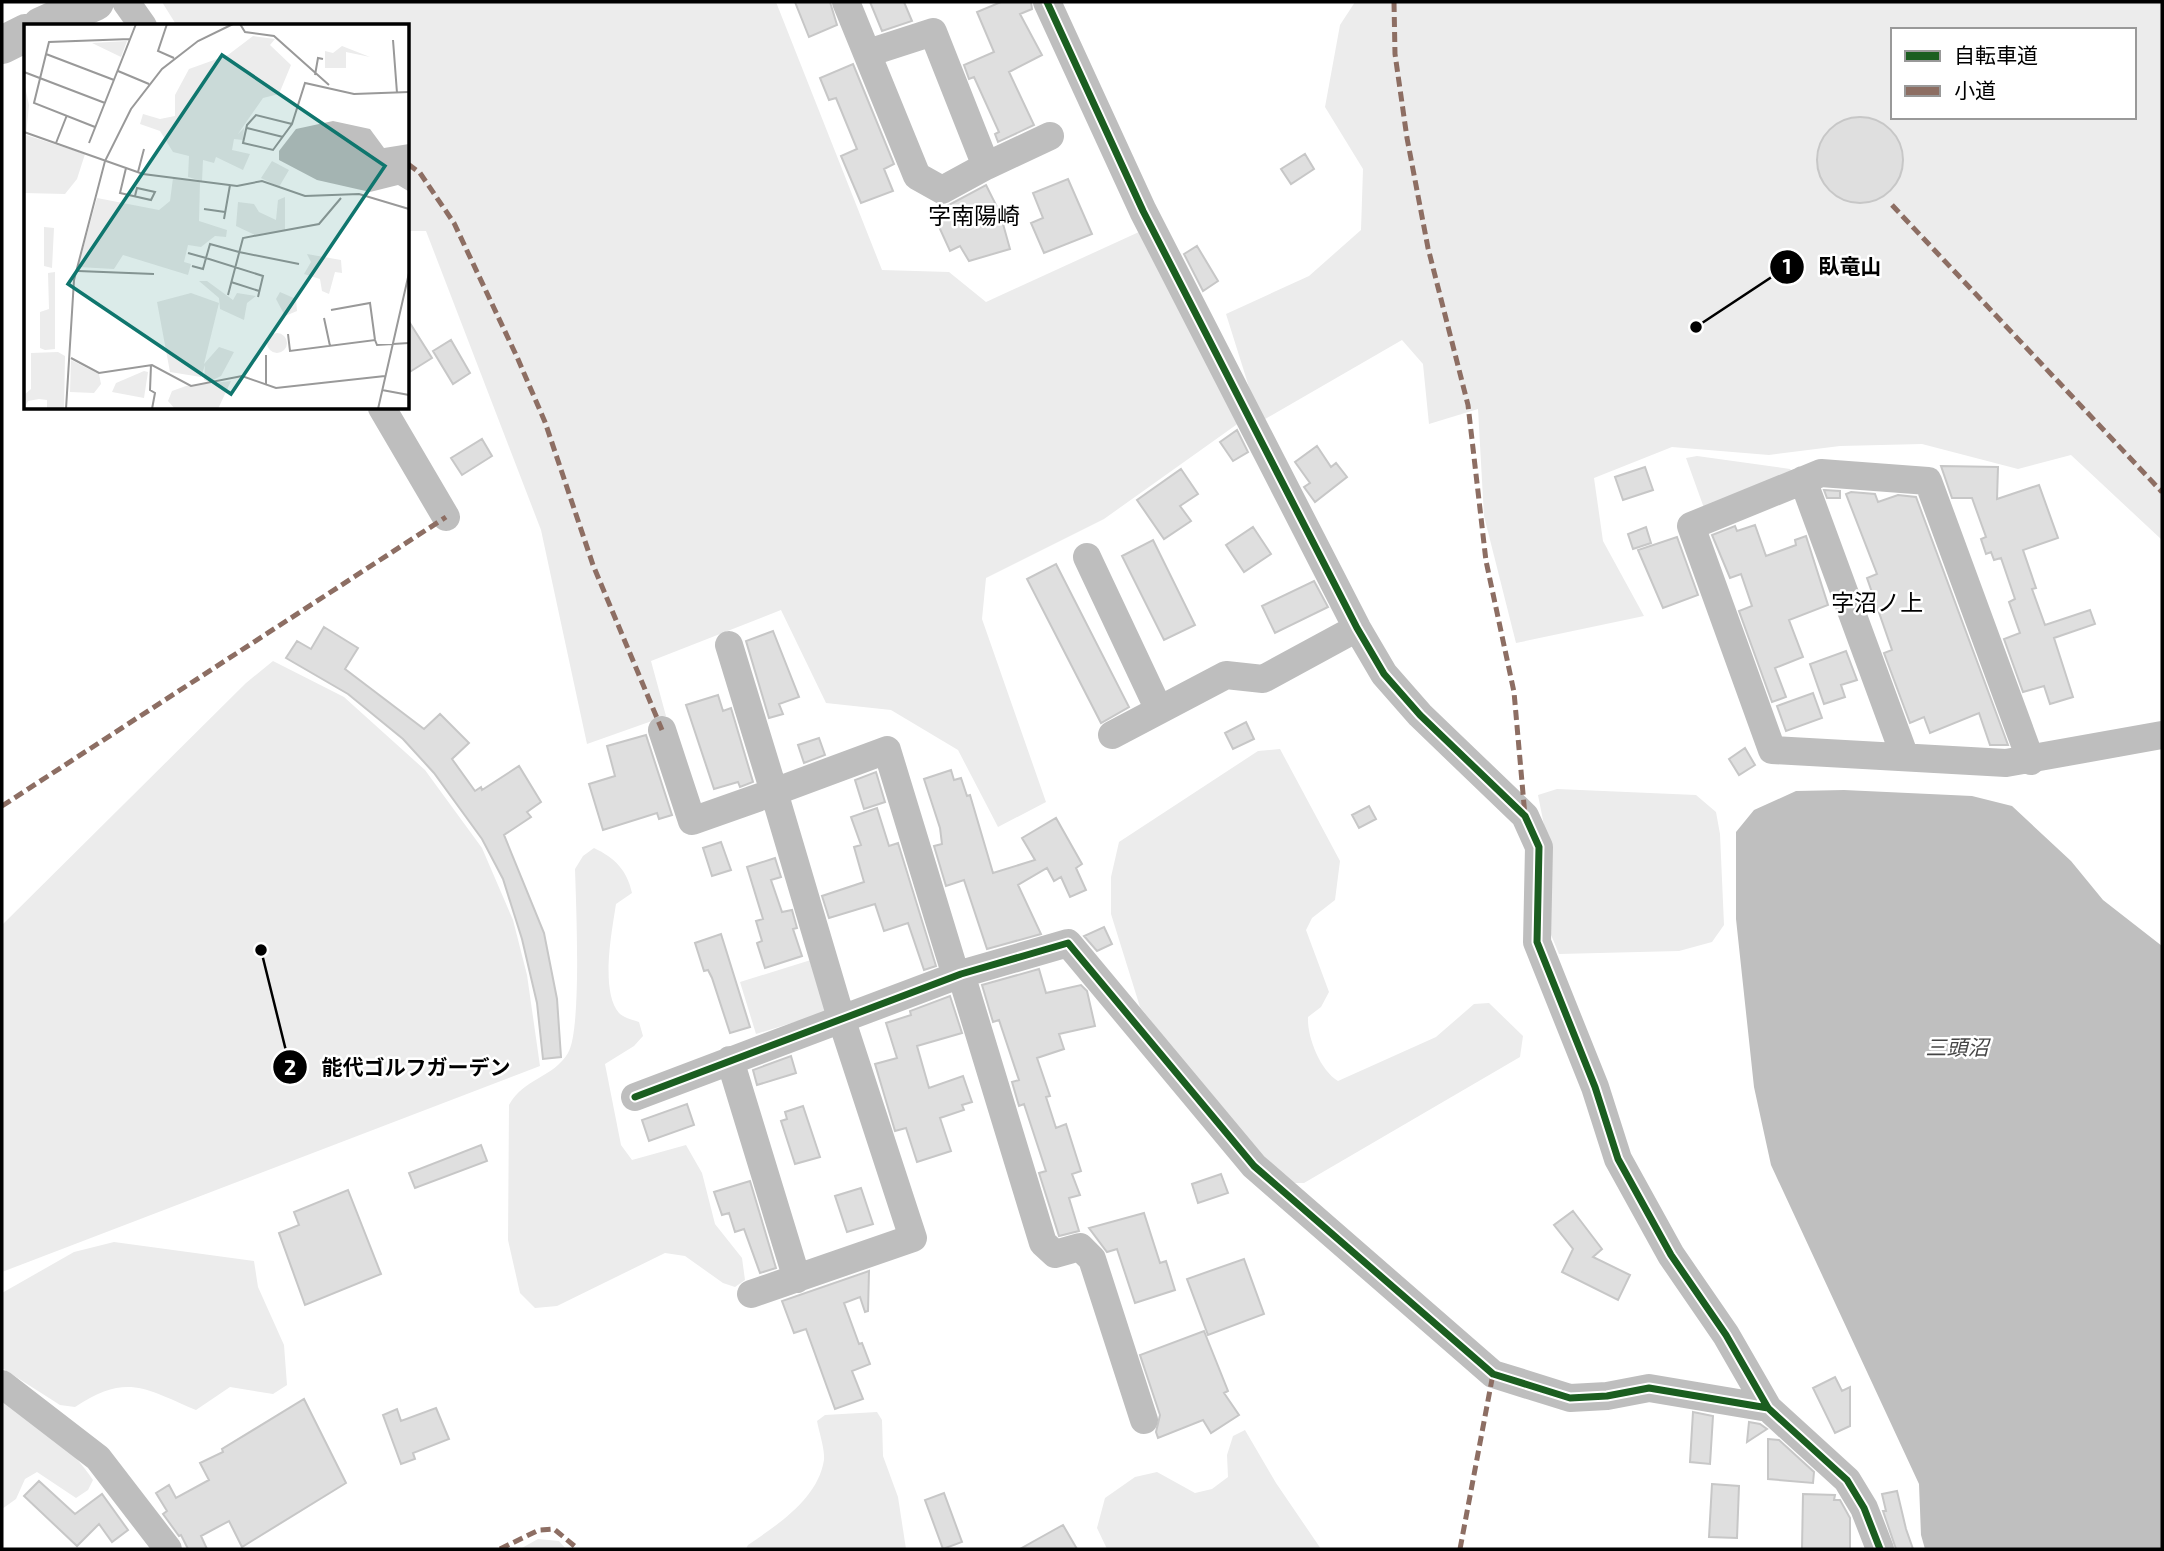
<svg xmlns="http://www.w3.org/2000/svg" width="2164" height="1551" viewBox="0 0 2164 1551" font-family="'Exo 2','Noto Sans JP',sans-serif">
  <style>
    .green { fill: #ececec; fill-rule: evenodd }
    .water { fill: #bfbfbf }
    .building { fill: #dfdfdf; stroke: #c7c7c7; stroke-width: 2 }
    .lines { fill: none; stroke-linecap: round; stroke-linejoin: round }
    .minor { stroke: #bebebe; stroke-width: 28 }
    .highway { stroke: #bebebe; stroke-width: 38 }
    .quiet { stroke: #8d6e63; stroke-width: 5; stroke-dasharray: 10 5; stroke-linecap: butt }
    .cycleway-casing { stroke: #fff; stroke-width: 11 }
    .cycleway { stroke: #1b5e20; stroke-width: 7 }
    .labels { text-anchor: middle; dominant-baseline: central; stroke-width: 5; stroke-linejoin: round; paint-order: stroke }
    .water-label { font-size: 21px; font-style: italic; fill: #444; stroke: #fff }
    .quarter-label { font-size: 23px; fill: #000; stroke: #fff }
    .inset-road { fill: none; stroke: #999; stroke-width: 2 }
    .view { fill: #0f766e; fill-opacity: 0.15; stroke: #0f766e; stroke-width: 3.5 }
    .inset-edge { fill: none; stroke: #000; stroke-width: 3.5 }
    .leader { fill: none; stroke: #000; stroke-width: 2.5 }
    .callout-dot { fill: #000; stroke: #fff; stroke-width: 2.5 }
    .mark-label { font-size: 21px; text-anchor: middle; font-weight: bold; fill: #fff }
    .callout-label { font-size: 21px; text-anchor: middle; font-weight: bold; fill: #000; stroke: #fff; stroke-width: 5; stroke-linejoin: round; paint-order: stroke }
  </style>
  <rect width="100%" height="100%" fill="#fff"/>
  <path class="green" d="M162,2H776L882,270L949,272L986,302L1152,226L1243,420L1104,519L986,578L982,619L1046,802L998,827L958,750L891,710L826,703L781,610L651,661L666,716L587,744L541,530L426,231H408V26H177Z
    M1355,2H2160L2162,4V540L2071,455L2018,469L1922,444L1840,446L1769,455L1672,447L1594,478L1603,541L1644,616L1516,643L1484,516L1478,409L1429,424L1423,364L1402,340L1260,422L1226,314L1309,276L1361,230L1363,169L1325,107L1340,25ZM1893,30H2134V117H1893Z
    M1697,456L1790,469L1795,475L1704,508L1686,458Z
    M273,661L344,697L425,770L482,848L513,920L527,975L540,1066L2,1272V925L246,683Z
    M1280,749L1340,861L1335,900L1312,918L1306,930L1329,992L1321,1007L1308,1017C1307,1037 1320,1070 1338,1081L1436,1037L1474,1004L1489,1003L1523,1036L1520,1057L1304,1183H1292L1244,1138L1140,1007L1111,914V877L1119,842L1258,751Z
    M1557,789L1696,795L1716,812L1720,834L1724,925L1712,942L1679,951L1559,954L1547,925L1548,845L1538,795Z
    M594,848C615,858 627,870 632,893L616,904C612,931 600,991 619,1013C624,1018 633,1020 639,1022L643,1036L634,1046L605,1064L621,1145L632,1160L686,1145L702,1173L715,1224L742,1258L745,1280L735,1287L723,1283L685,1256L665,1253L557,1306L535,1308L520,1293L508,1240L509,1105C524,1078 553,1078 568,1053C582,1030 576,902 575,869L583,856Z
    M814,959L830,1011L756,1034L740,982Z
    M114,1242L254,1261L258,1287L284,1345L287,1385L273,1394L230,1387L196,1410C144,1388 127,1373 75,1407L60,1405L2,1368V1293L74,1252Z
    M2,1398C34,1421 71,1446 93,1480L88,1490L76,1498L37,1472L25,1479L16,1499L2,1509Z
    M877,1412L882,1420L883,1456L898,1497L906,1549H746L748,1545C777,1525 818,1499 824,1460C825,1449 819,1432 817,1421L825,1415Z
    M1245,1430L1276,1483L1321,1549H1107L1097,1528L1105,1498L1135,1477L1157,1472L1195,1493L1212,1489L1228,1477L1227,1455L1233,1436Z
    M538,1539L559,1541L566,1549H520Z"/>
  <path class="water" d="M1844,790L1972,796L2012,806L2071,861L2103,900L2162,946V1549H1925L1921,1535L1919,1484L1771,1165L1754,1087L1736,919V832L1754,810L1796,791Z"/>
  <path class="building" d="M795,2H830L837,25L809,37Z
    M870,2H904L912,21L882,31Z
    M1001,2H1031L1032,9L1020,14L1042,55L1009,72L1034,125L998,142L995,134L999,132L974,77L969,79L964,65L994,52L977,12Z
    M853,64L894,164L884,169L893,191L861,203L841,156L857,149L836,98L829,100L820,78Z
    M1817 160a43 43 0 1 1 86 0a43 43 0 1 1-86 0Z
    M1305,154L1314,169L1291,184L1281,169Z
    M1068,179L1092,234L1044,253L1031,223L1043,218L1033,193Z
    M986,185L1000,213L1010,249L969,261L960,246L950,251L935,218L950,211L947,206Z
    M1197,246L1218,281L1203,291L1184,254Z
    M408,320L432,358L408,373Z
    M451,340L470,373L453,384L433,351Z
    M1237,430L1248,452L1233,461L1220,442Z
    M482,439L492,456L462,475L451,458Z
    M1317,446L1331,467L1336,463L1347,477L1315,502L1304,487L1310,483L1295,462Z
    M1941,466L1998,467L1997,499L2039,485L2058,538L2023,550L2036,588L2032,589L2045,625L2090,610L2095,624L2054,638L2073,697L2050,704L2044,686L2023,692L2004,639L2020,633L2009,602L2015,599L2001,558L1994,560L1991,552L1986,554L1981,539L1986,537L1972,498H1952Z
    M1645,467L1653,490L1623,500L1615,477Z
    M1181,469L1198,494L1180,506L1191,521L1164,539L1137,500Z
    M1824,490L1840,491V498H1827Z
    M1851,492L1875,494L1878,502L1898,495L1916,497L2008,745H1990L1979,713L1930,733L1924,717L1910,723L1884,653L1892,650L1867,578L1877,574L1846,494Z
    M1755,525L1766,556L1796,545L1795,540L1806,536L1828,605L1789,620L1803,657L1775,668L1786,697L1772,702L1739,611L1752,606L1741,574L1730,578L1712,535L1735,526L1737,531Z
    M1253,527L1271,554L1244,572L1226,545Z
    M1646,527L1651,543L1633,549L1628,534Z
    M1677,537L1698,595L1663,608L1638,550Z
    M1153,540L1195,625L1164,640L1122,556Z
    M1056,564L1129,707L1101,723L1027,579Z
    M1314,581L1328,607L1275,633L1262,606Z
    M324,627L358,648L345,669L424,729L440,714L469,743L452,759L475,791L481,787L482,790L519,766L541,802L527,812L531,817L504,835L544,933L557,999L561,1057L543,1059L537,1003L522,939L503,879L482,839L434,773L403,739L348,694L286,658L297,641L311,649Z
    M773,631L799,697L779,704L783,714L769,718L746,641Z
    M1846,651L1857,680L1841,685L1845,697L1824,704L1810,664Z
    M1813,693L1822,718L1786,731L1777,706Z
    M718,695L723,711L731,708L753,782L740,787L738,782L714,789L686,705Z
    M1246,722L1254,739L1233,749L1225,733Z
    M646,735L672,815L659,819L657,813L603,830L589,784L615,776L607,746Z
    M819,738L825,755L804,763L798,745Z
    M1745,748L1755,765L1739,775L1729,759Z
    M951,770L954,780L961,778L967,796L970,795L993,873L1035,860L1022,838L1056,818L1082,864L1076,868L1086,890L1070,897L1061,877L1054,881L1047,868L1018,885L1041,934L987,949L964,880L946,886L934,846L942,844L940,828L924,779Z
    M876,772L885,802L864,809L855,780Z
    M1369,806L1376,819L1359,828L1352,815Z
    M877,808L889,846L898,843L936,966L924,970L908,923L884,931L875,904L829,918L822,896L864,882L854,847L861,845L851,817Z
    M721,842L731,870L712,876L703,848Z
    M775,858L781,877L771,880L782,912L792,910L797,928L793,929L802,956L765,968L757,943L762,941L756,921L763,919L747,867Z
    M1104,927L1112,944L1097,951L1084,936Z
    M721,934L750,1027L730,1033L712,978L708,970L704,971L695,943Z
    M1039,969L1046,993L1081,985L1087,991L1095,1026L1059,1034L1064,1049L1037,1058L1050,1096L1046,1097L1056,1128L1066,1124L1081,1171L1072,1174L1080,1195L1069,1198L1079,1231L1059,1236L1039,1173L1046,1171L1024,1104L1019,1106L1012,1082L1019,1080L999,1020L993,1022L982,985Z
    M950,996L962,1033L917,1046L929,1088L963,1076L972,1102L962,1105L964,1110L940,1118L951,1151L917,1162L906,1128L895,1131L875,1064L897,1058L886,1023L911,1015L910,1011Z
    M791,1056L796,1073L757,1085L753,1070Z
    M687,1104L694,1125L649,1141L642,1120Z
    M803,1106L820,1157L795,1164L781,1121L787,1119L785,1112Z
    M481,1145L487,1161L415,1188L409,1173Z
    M1221,1174L1228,1193L1198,1203L1192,1184Z
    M750,1181L776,1268L760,1273L744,1229L735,1232L729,1213L722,1215L714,1192Z
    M861,1188L873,1224L847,1232L835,1196Z
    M348,1190L381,1274L305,1305L279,1233L299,1225L294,1212Z
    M1573,1211L1602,1249L1593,1257L1630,1275L1618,1300L1562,1272L1573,1249L1554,1225Z
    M1144,1213L1160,1263L1166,1261L1175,1290L1135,1303L1117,1249L1107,1252L1089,1228Z
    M1244,1259L1264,1314L1208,1335L1187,1279Z
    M869,1271L868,1311L865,1312L860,1297L844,1303L859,1344L862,1343L870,1364L852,1371L863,1399L835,1409L806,1329L794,1333L782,1301Z
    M1204,1331L1228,1391L1224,1393L1239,1415L1211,1433L1203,1420L1158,1438L1156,1432L1160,1415L1140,1355Z
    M1835,1377L1842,1391L1850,1387V1426L1835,1433L1813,1388Z
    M304,1399L346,1483L242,1547L229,1521L201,1536L207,1549H188L181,1535L179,1536L163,1514L167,1511L156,1493L169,1485L176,1498L209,1480L200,1463L223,1452L222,1449Z
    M436,1408L449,1439L413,1453L415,1459L401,1464L383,1415L397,1409L401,1421Z
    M1693,1412L1713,1416L1710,1464L1690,1462Z
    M1749,1422L1760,1424L1767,1429L1747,1442Z
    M1768,1439L1779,1440L1814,1472L1813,1483L1768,1479Z
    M39,1481L75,1514L102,1494L128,1530L112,1542L99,1524L77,1546L24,1496Z
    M1712,1484L1739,1486L1737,1538L1709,1537Z
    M1897,1491L1906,1529L1913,1549H1896L1883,1511H1886L1882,1494Z
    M944,1493L962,1542L943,1549L925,1500Z
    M1803,1494L1835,1495L1834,1500H1840L1850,1518V1549H1802Z
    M1063,1525L1077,1549H1020Z"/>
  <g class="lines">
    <path class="minor" d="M126,2L143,26
      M846,2L917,176L942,190L986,166L933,32L868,53
      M1047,2L1143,211L1357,628L1384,674L1420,715L1525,816L1539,847L1537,942L1595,1087L1618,1159L1671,1255L1726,1335L1768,1408L1847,1480L1864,1508L1880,1549
      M986,166L1050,136
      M382,408L446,517
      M1803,480L1905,757
      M1087,557L1159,710
      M729,645L774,792L887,750L956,976
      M662,730L692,821L774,792L841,1018L913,1238L751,1294
      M1112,735L1226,675L1263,679L1357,628
      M2031,761L1928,481L1821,473L1691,526L1772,750L2006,763L2162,735
      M961,974L1043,1243L1055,1254L1080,1247L1092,1259L1144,1420
      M730,1060L797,1279
      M635,1097L961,974L1068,943L1254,1166L1493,1374L1570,1398L1607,1396L1649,1388L1768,1408
      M2,1384L98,1458L168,1549"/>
    <path class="highway" d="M41,26L95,2
      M2,45L26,33"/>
    <path class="quiet" d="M1394,2L1395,54L1407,138L1428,248L1468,405L1486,561L1514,692L1525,816
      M408,164L420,173L454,223L517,357L545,422L593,565L662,730
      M1892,205L2162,492
      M2,806L446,517
      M500,1549L539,1530L554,1529L578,1549
      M1460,1549L1493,1374"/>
    <g class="cycleway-casing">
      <path id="cycleway" d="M1047,2L1143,211L1357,628L1384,674L1420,715L1525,816L1539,847L1537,942L1595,1087L1618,1159L1671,1255L1726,1335L1768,1408L1847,1480L1864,1508L1880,1549
        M635,1097L961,974L1068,943L1254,1166L1493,1374L1570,1398L1607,1396L1649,1388L1768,1408"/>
    </g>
    <use href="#cycleway" class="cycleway"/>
  </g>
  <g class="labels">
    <g class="water-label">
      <text x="1957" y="1046">三頭沼</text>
    </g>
    <g class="quarter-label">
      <text x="974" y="215">字南陽崎</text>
      <text x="1877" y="602">字沼ノ上</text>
    </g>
  </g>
  <g transform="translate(24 24)">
    <rect width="385" height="385" fill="#fff"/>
    <path d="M229,12L251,15L246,21L267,41L255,70L239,74L214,110L220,104L219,116L210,115L208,126L226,130L219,146L192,133L190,139L179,136L178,157L164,153L165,132L149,128L136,107L116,100L119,90L136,95L151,92V71L165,45L204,31ZM103,17L97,33L68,19ZM318,22L346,33L322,28V44H301V27L309,29ZM0,58L5,81L2,111L61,130L53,155L41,170L0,169ZM248,137L265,146L255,163L237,154ZM149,154L176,158L175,197L203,206L202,213L191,212L177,223L164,221L160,238L167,240L164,251L99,231L90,245L54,243L73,174L135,186L146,177ZM261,173V206L231,211L212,202L214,178L230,180L235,188L252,196L254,176ZM20,203L30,204L28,244L20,242ZM283,230L317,236L318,249L311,248L305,270L298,267L296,255L280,250L287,238ZM31,248V325L21,326L16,324V288L25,285L24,249ZM175,257H183L209,276L213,269L232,272L223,279L220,296L196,285L195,274ZM256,268L272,275L273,287L261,292L252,275ZM167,269L195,279L180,340L195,323L210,328L197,352L185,358L180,356L181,341L177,353L146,348L133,278ZM243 319a10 10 0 1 1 20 0a10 10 0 1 1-20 0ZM34,328L41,332L40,385H23V376L15,375L4,377L0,385V371L7,365V329ZM47,336L75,350L77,360L70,369L46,368ZM120,347L124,348L120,374L88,368L92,359ZM207,357L194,385H151L144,377L148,367L162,362Z" fill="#ececec"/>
    <path d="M309,97L346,105L360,124L385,120L384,167L374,161L346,168L293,156L255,136V127L272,105Z" fill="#bfbfbf"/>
    <path class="inset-road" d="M143,0L134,27L150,34M216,0L221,8L250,12L305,61M369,16L373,69M22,30L90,56M94,47L125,60M0,48L81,79M291,51L294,34L299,35M268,100L232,91L223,101L219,119L249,126L268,100L281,59L330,70L385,68M71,103L10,79L25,18L106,15M223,104L259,113M0,108L119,150L213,162L238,157L281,172L335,170L385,185M32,119L43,91M65,119L112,0M102,144L96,169L127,176L131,168L113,164L111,172M114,148L120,125M180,185L201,188M200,195L206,161M215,228L275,240M164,229L182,234L186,220L215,228M168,242L179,245L182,234L239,252L234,273M54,247L130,250M207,258L235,267M204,271L219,214L295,200L317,174M307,286L346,279L351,316M300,294L306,322M264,310L266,327L351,316L353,321L385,319M242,331V361M47,334L75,349L128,341L167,362L218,352L252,364L361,352M127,341L126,366L131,369L128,385M358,366L385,371M42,385L50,256L81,137L107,85L138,45L174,17L209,0M354,385L385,249"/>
    <path class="view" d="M198,31L361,142L207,370L44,260Z"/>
    <rect width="385" height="385" class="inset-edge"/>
  </g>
  <path class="leader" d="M1696 327L1787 267M261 950L290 1067"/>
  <g class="callout-dot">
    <circle cx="1696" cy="327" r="7"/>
    <circle cx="261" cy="950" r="7"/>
    <circle cx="1787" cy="267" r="18"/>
    <circle cx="290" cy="1067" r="18"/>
  </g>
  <g class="mark-label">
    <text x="1787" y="274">1</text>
    <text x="290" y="1075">2</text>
  </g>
  <g class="callout-label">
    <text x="1850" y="274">臥竜山</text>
    <text x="416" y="1075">能代ゴルフガーデン</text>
  </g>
  <rect width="2164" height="1551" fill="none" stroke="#000000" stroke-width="7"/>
  <rect x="1891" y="28" width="245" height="91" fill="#ffffff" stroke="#999999" stroke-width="2"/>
  <rect x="1905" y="51" width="35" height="10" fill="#1b5e20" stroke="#999999" stroke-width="2"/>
  <text x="1954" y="63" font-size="21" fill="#000000">自転車道</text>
  <rect x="1905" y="86" width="35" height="10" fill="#8d6e63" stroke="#999999" stroke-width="2"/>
  <text x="1954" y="98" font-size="21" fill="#000000">小道</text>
</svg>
